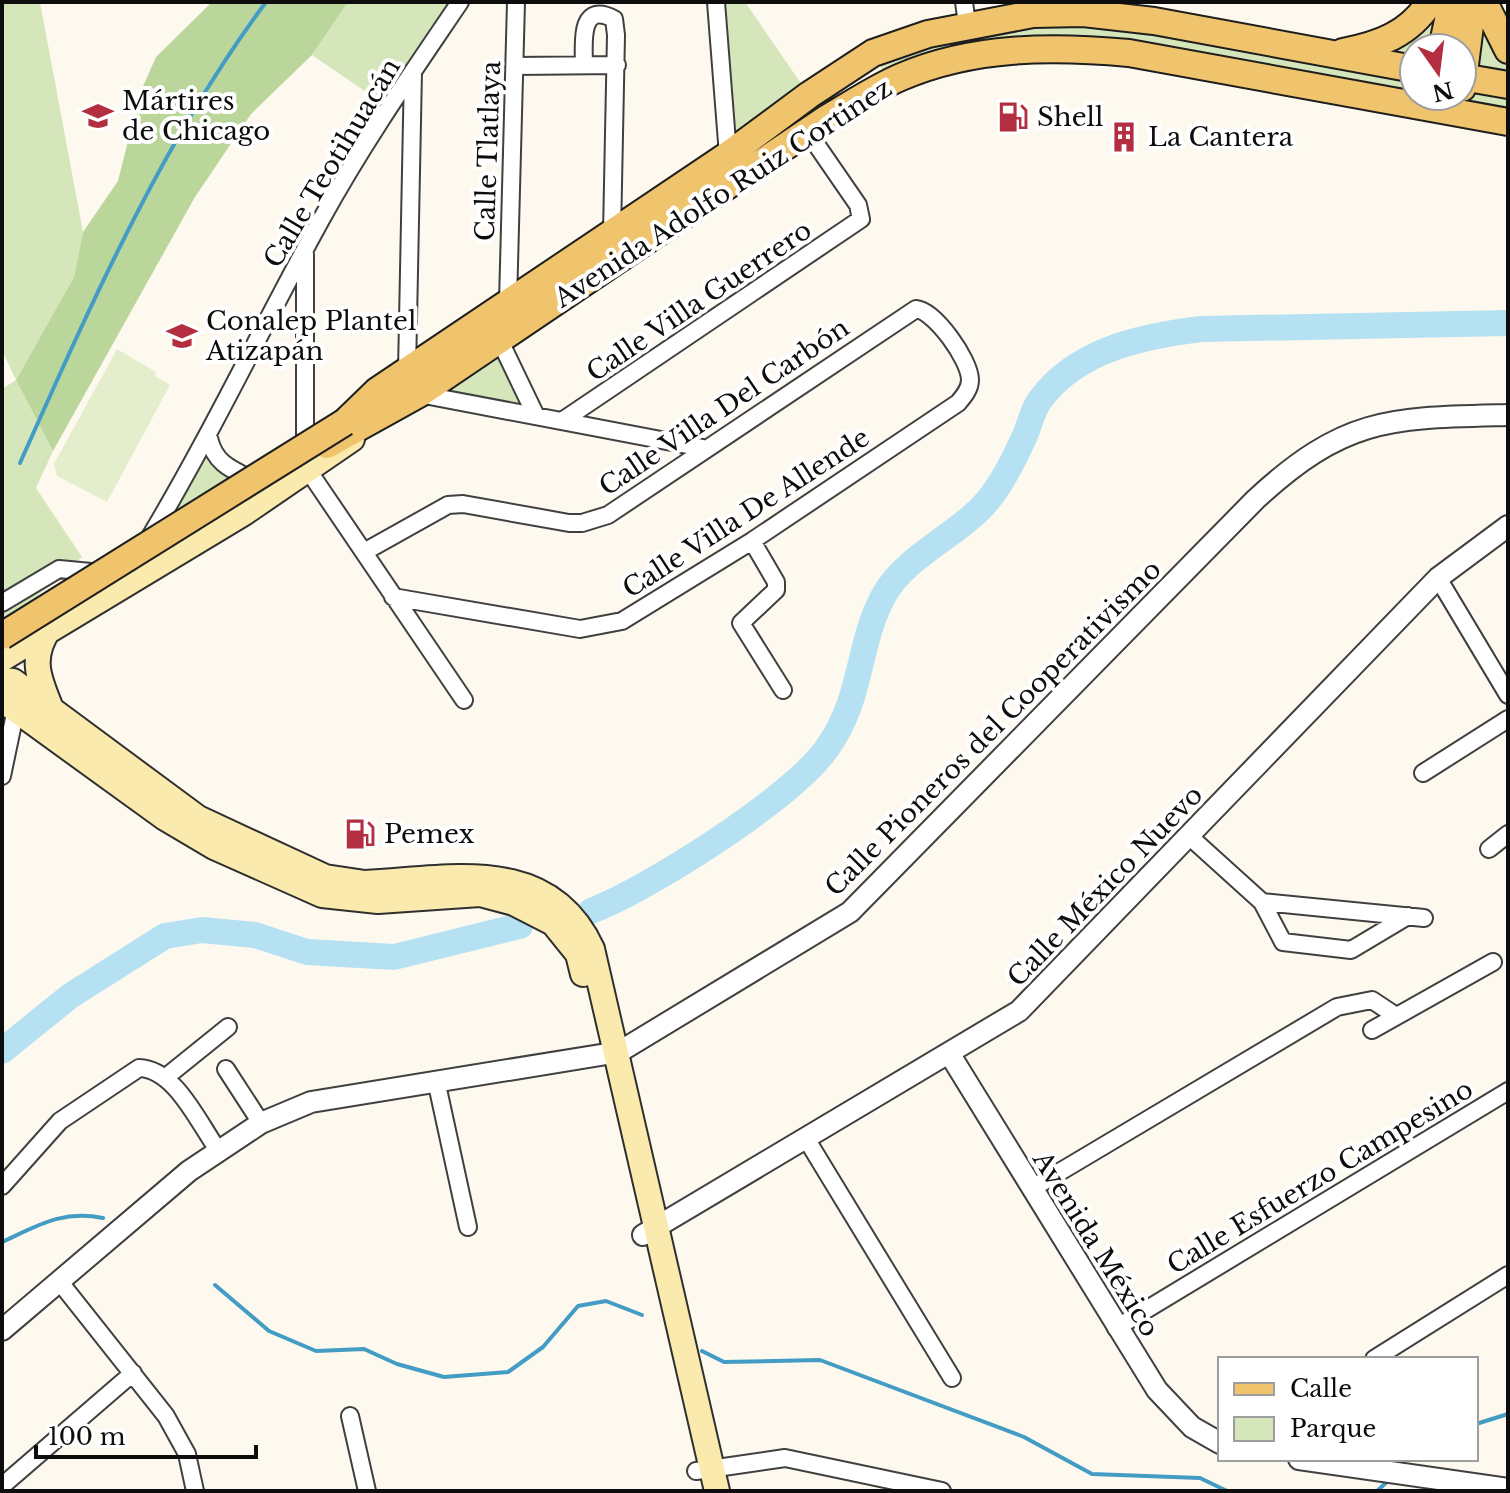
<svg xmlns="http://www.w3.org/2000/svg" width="1510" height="1493" viewBox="0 0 1510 1493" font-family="'Libre Baskerville',serif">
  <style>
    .green { fill: #d5e6ba }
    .forest { fill: #bbd69b }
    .pitch { fill: #e5eecc }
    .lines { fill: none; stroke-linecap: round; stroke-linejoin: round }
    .stream { stroke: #429cc4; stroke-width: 4 }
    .river { stroke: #b6e1f2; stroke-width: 26 }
    .minor-casing { stroke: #404040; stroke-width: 20 }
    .tertiary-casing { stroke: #404040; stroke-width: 24 }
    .secondary-casing { stroke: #2f2f2f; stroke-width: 28 }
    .primary-casing { stroke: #1e1e1e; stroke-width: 30 }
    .minor { stroke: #fff; stroke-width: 16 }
    .tertiary { stroke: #fff; stroke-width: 20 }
    .secondary { stroke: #faeaae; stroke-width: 24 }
    .primary { stroke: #efc46d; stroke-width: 26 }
    .primary-bridge-casing { stroke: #1e1e1e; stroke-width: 30; stroke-linecap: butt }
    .primary-bridge { stroke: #efc46d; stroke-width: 26 }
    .labels { text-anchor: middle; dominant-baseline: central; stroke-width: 8; stroke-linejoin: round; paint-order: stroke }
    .poi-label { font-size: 26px; fill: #0d0d0d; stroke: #fff; text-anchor: start }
    .street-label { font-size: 26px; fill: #0d0d0d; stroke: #fff }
  </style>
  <rect width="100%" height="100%" fill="#fef9ef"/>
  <path class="green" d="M2,2H40L83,232L74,277L16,380L53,451L36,488L82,557L2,626V389L16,380L2,350Z
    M348,2H460L388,107L312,55Z
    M716,2H745L809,95L728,155Z
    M1484,2L1508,50V122L1456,115L1462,48H1414V96L1066,48L889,82L873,53L1033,14L1334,54L1429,4Z
    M500,341L536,416L419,394Z
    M209,438L249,478L151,535Z"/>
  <path class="forest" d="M212,2H348L312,55L251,114L195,197L53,451L16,380L74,277L83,232L118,181L140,93L156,57Z"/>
  <path class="pitch" d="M117,349L156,372L155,376L170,385L107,502L57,476L54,464Z"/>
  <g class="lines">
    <path class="stream" d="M20,463C91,304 162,142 266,2
      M2,1242C39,1225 62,1210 103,1218
      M215,1285L269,1331L316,1351L364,1349L397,1364L444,1377L508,1372L543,1347L578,1306L606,1301L642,1315
      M702,1351L724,1362L820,1360L1024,1437L1092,1474L1200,1478L1227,1491
      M1476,1424L1508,1414
      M1377,1491L1389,1480"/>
    <path class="river" d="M591,911C650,888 787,801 825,751C864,699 856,646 884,595C905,557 954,537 983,506C1001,487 1015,458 1026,433C1030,423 1033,409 1040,400C1077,349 1144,336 1201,329L1508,323
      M2,1051L70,996L165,936L202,930L255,935L307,952L394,957L520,926"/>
    <g class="minor-casing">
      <path id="minor" d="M716,2L728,155
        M964,2L967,24
        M584,65C584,46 578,0 614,19L616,35L612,234
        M515,66L617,65
        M508,302L516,2
        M500,341L536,416
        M407,371L413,71
        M419,394L703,448
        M562,421L861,219L858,205L807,131
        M209,438C214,461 228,468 249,478
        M305,441V254
        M308,470L464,700
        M151,535C213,431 264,323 322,218C363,143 412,73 460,2
        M752,541L776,582V590L741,623L783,690
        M364,552L448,505L463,504L569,523H582L608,515L916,309C935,311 970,360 970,380C970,389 964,396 958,403L752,541L622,621L580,629L393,597
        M1438,578L1508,695
        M2,603L59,569L91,572
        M1423,773L1508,719
        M2,776L16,709
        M1189,836L1262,902L1283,942L1351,950L1408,916
        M1489,849L1508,834
        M1262,902L1424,918
        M1372,1030L1493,962
        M226,1069L261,1123
        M166,1077L228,1027
        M436,1080L468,1227
        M807,1140L952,1378
        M2,1186L60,1121L139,1068C175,1069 198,1122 218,1150
        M1031,1189L1337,1007L1372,1000L1396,1016
        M59,1281L166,1416L187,1454L195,1491
        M1116,1328L1508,1091
        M1374,1359L1508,1275
        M350,1416L367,1491
        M696,1471L785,1458L942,1491
        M2,1486L133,1373"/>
    </g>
    <g class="tertiary-casing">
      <path id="tertiary" d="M949,1053L1157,1390L1192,1427L1220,1443
        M643,1235L1019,1011L1438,578L1508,526
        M2,1330L189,1171L261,1123L311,1102L619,1052L850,912L1256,499C1346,416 1391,418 1508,415
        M1299,1459L1508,1489"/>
    </g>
    <g class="secondary-casing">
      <path id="secondary" d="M49,629C30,657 38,677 50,706
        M2,659L244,513L352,439
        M2,680L13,681L198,818L325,877L365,883C450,879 548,854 592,949L717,1491
        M2,700L165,818L214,847L322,895L378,901L480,894L514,903L553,923L578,954L583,974"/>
    </g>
    <g class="primary-casing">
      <path id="primary" d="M1484,2L1508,50
        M1442,48L1452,2
        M1343,52C1380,45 1409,34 1430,2
        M1462,77L1508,85
        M1462,88L1473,2
        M345,422L377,391L728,155L809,95L873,53L928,34L1033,14L1083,13L1154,21L1414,69
        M327,445L419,394L826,119C850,105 875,88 901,77C973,46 1052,46 1129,53L1508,122"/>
    </g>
    <use href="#minor" class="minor"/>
    <use href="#tertiary" class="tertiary"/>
    <use href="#secondary" class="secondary"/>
    <use href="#primary" class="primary"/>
    <g class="primary-bridge-casing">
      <path id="primary-bridge" d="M2,636L345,422"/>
    </g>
    <use href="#primary-bridge" class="primary-bridge"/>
  </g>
  <defs>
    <g id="school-bare" transform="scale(2.4)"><path d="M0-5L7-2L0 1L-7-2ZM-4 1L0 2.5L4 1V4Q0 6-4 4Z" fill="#b42e41" stroke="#fff" stroke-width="2.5" paint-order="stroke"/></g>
    <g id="fuel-bare" transform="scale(2.4)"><path d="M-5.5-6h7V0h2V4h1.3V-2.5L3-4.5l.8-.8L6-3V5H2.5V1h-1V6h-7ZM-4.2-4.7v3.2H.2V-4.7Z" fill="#b42e41" stroke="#fff" stroke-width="2.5" paint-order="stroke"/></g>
    <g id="building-bare" transform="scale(2.4)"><path d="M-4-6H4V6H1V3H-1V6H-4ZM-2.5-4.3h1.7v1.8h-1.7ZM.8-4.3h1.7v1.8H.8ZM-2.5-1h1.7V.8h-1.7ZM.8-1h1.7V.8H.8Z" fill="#b42e41" stroke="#fff" stroke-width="2.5" paint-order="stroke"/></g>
  </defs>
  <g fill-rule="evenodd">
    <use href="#school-bare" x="98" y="116"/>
    <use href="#fuel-bare" x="1013" y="117"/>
    <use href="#building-bare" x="1124" y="137"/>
    <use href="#school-bare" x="182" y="336"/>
    <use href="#fuel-bare" x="360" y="834"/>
  </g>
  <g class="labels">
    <g class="poi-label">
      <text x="122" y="101">Mártires<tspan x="122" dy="30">de Chicago</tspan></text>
      <text x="1037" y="117">Shell</text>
      <text x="1148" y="137">La Cantera</text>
      <text x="206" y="321">Conalep Plantel<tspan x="206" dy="30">Atizapán</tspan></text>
      <text x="384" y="834">Pemex</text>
    </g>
    <g class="street-label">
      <text transform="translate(488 151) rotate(-88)">Calle Tlatlaya</text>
      <text transform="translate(332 163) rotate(-59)">Calle Teotihuacán</text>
      <text transform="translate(723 193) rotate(-33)">Avenida Adolfo Ruiz Cortinez</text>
      <text transform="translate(699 301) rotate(-34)">Calle Villa Guerrero</text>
      <text transform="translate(724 407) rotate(-34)">Calle Villa Del Carbón</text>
      <text transform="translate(746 513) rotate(-33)">Calle Villa De Allende</text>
      <text transform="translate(993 728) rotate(-45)">Calle Pioneros del Cooperativismo</text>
      <text transform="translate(1105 886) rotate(-46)">Calle México Nuevo</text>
      <text transform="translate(1320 1177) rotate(-31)">Calle Esfuerzo Campesino</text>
      <text transform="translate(1096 1244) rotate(58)">Avenida México</text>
    </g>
  </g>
  <rect width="1510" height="1493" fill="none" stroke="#0d0d0d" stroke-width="8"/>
  <rect x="1218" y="1357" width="260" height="104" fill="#ffffff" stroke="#9e9e9e" stroke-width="2"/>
  <rect x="1234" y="1383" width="40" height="12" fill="#efc46d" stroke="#9e9e9e" stroke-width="2"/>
  <text x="1290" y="1397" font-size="24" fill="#0d0d0d">Calle</text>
  <rect x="1234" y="1417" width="40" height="24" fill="#d5e6ba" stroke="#9e9e9e" stroke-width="2"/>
  <text x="1290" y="1437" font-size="24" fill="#0d0d0d">Parque</text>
  <g transform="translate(1438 72) rotate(166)"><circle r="38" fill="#ffffff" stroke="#9e9e9e" stroke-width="2"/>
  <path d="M0-6L14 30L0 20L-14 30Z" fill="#b42e41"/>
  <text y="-12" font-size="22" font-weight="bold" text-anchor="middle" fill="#0d0d0d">N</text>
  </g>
  <path d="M36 1445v12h220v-12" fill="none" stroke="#0d0d0d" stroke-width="4"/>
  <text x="48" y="1445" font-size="24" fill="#0d0d0d" stroke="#ffffff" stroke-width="6" paint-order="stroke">100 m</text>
</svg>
